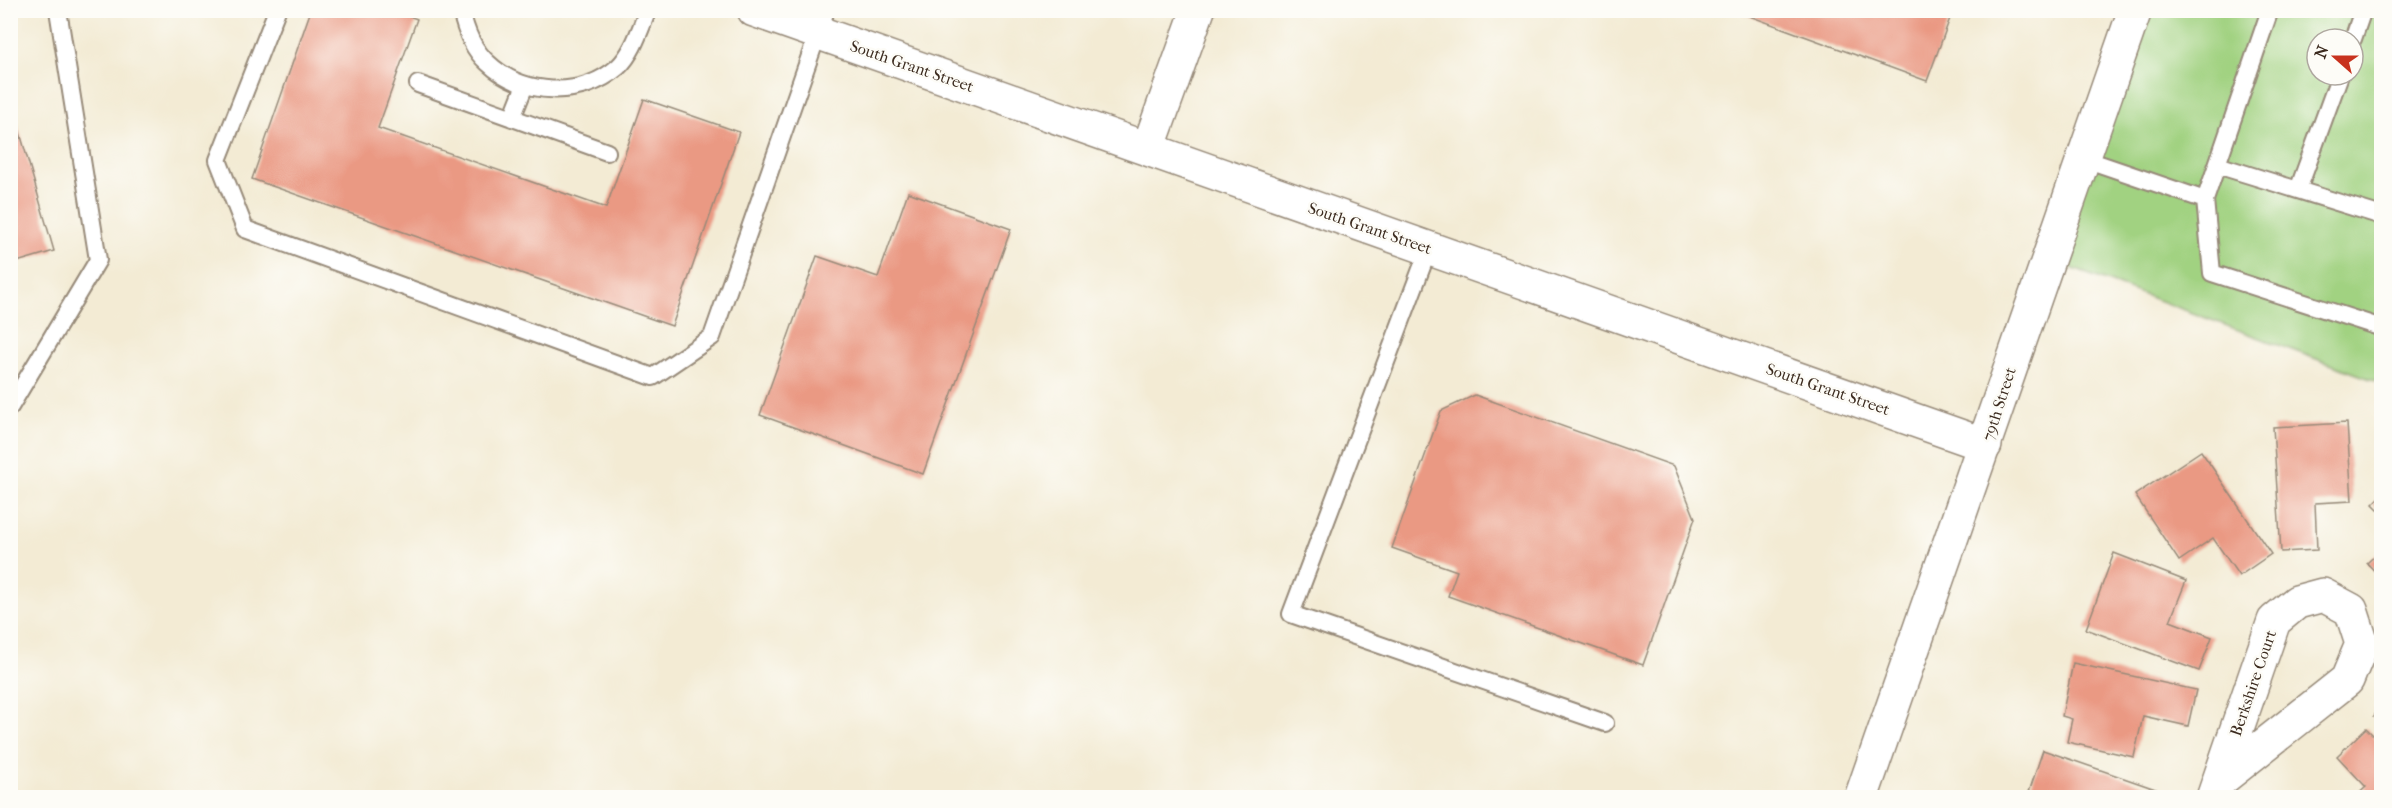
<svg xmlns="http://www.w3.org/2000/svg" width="2392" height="808" viewBox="0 0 2392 808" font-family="'IM FELL French Canon',serif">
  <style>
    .green { fill: #a1d281; stroke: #6e7e50; stroke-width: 1.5; fill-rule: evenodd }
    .building { fill: #ea9983 }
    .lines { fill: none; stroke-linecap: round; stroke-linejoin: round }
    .service-casing { stroke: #978a79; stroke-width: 20 }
    .minor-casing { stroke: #978a79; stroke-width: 36 }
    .tertiary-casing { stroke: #978a79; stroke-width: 36 }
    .service { stroke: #fff; stroke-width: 16 }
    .minor { stroke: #fff; stroke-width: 33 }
    .tertiary { stroke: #fff; stroke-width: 33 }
    .labels { text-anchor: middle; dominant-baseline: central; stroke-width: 5; stroke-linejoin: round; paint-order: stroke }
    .street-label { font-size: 16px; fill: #3b2a1e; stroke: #fdfcf7 }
  </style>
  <rect width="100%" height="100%" fill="#fdfcf7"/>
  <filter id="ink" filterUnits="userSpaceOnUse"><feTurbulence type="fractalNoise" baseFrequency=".0167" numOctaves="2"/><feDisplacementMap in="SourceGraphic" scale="12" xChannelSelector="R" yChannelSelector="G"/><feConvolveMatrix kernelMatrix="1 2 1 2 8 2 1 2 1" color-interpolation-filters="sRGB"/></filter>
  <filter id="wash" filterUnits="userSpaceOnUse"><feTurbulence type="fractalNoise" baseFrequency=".008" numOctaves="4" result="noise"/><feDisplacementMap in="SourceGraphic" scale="24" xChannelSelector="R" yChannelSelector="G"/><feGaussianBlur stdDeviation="1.35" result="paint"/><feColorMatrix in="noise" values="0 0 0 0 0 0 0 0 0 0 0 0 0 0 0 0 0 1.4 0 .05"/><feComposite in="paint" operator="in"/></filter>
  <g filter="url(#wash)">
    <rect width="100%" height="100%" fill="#f3ebd4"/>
    <path class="green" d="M2135,11H2381V383L2047,259ZM2317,39H2353V75H2317Z"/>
    <g id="blocks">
      <path class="building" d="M311,10H393L417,19L378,128L606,208L644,99L739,132L672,326L252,179Z
        M1733,10H1953L1927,81Z
        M10,98L54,251L10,264Z
        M908,192L1011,229L923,474L760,415L817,256L878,277Z
        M1475,395L1674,466L1695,518L1643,665L1448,596L1457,571L1392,548L1441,411Z
        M2347,423L2352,501L2315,503L2317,550L2281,552L2273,427Z
        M2201,451L2271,554L2239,576L2213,538L2179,561L2135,495Z
        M2382,495V513L2373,504Z
        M2382,549V579L2367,563Z
        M2114,553L2186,581L2170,621L2212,637L2199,671L2086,629Z
        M2073,663L2196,690L2188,726L2143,716L2134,757L2067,742L2072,719L2062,716Z
        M2382,704V721L2374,716Z
        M2366,728L2382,744V798H2354L2366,787L2337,756Z
        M2043,750L2164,792L2161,798H2027Z"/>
    </g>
  </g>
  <g filter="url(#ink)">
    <use href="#blocks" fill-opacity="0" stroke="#978a79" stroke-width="1.5"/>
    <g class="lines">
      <g class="service-casing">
        <path id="service" d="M277,10L218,160L245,229L653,377L712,337L826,10
          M461,10C465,29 473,50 488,63C523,96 581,99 618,67C633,53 640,29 648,10
          M2270,10L2205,200L2212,273L2382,328
          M2353,39L2363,10
          M418,84L607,152
          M512,118L525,85
          M2082,158L2205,200
          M2217,165L2382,216
          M2298,190L2340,75
          M1429,248L1291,614L1605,723
          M10,407L98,260L58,10"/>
      </g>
      <g class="minor-casing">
        <path id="minor" d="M754,10L1985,445
          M1148,149L1198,10
          M2213,798L2274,621L2297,602L2323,595L2351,610L2362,644L2347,680L2219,781"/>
      </g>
      <g class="tertiary-casing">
        <path id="tertiary" d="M1861,798L2135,10"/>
      </g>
      <use href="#service" class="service"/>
      <use href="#minor" class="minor"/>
      <use href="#tertiary" class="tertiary"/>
    </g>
  </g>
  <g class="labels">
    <g class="street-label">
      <text transform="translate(912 66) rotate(19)">South Grant Street</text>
      <text transform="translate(1370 228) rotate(19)">South Grant Street</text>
      <text transform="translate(1828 389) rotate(19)">South Grant Street</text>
      <text transform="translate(1999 404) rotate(-72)">79th Street</text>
      <text transform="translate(2253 683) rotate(-71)">Berkshire Court</text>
    </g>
  </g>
  <rect width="2392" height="808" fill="none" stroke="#fdfcf7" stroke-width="36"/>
  <g transform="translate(2335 57) rotate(291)"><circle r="28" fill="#fdfcf7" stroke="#afa8a0" stroke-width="1.5"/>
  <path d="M0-4.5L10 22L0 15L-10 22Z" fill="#c8321e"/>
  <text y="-9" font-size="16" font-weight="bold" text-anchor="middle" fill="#3b2a1e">N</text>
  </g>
</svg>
